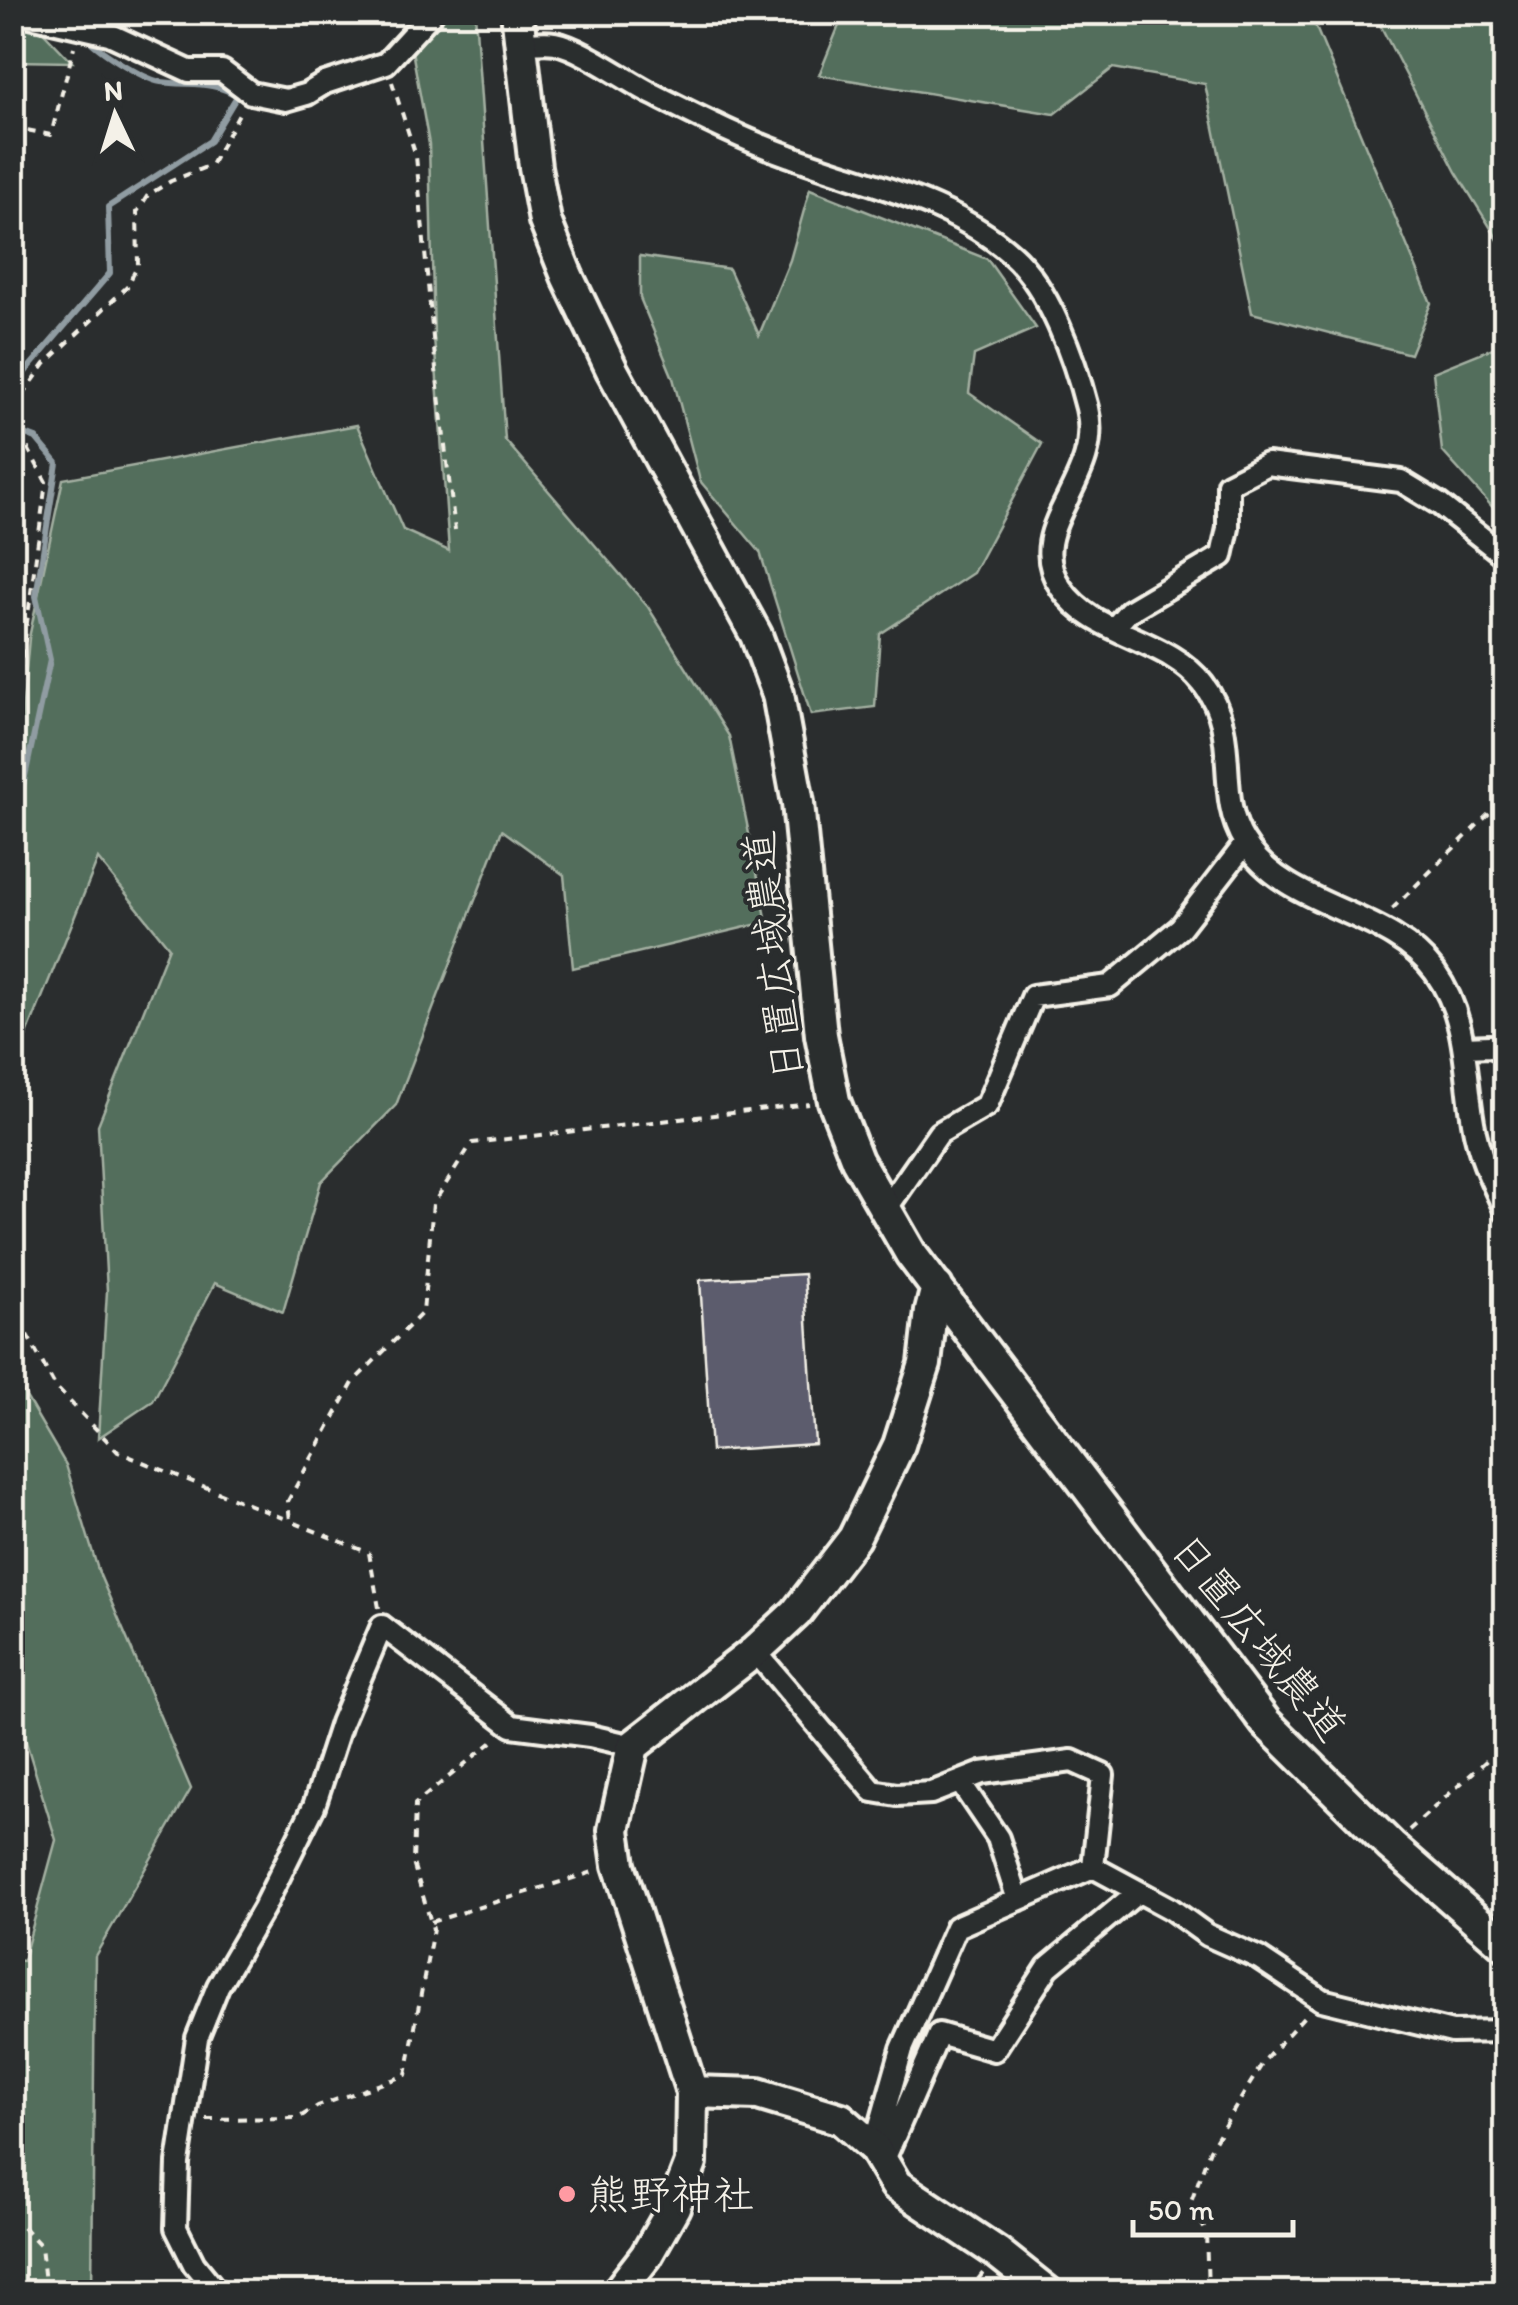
<svg xmlns="http://www.w3.org/2000/svg" width="1518" height="2305" viewBox="0 0 1518 2305" font-family="Itim,'Klee One',sans-serif">
  <style>
    .green { fill: #536e5c; stroke: #a4b0a2; stroke-width: 2.5 }
    .water { fill: #4e6473; stroke: #909ca2; stroke-width: 2.5 }
    .lines { fill: none; stroke-linecap: round; stroke-linejoin: round }
    .stream { stroke: #909ca2; stroke-width: 6 }
    .building { fill: #5c5c6d; stroke: #f4f1e8; stroke-width: 2.5 }
    .street-casing { stroke: #f4f1e8; stroke-width: 28 }
    .secondary-casing { stroke: #f4f1e8; stroke-width: 38 }
    .path { stroke: #f4f1e8; stroke-width: 4; stroke-dasharray: 8 8; stroke-linecap: butt }
    .street { stroke: #2a2d2e; stroke-width: 20 }
    .secondary { stroke: #2a2d2e; stroke-width: 30 }
    .poi-dot { fill: #ff9aa2; stroke: #2a2d2e; stroke-width: 4 }
    .labels { text-anchor: middle; dominant-baseline: central; stroke-width: 8; stroke-linejoin: round; paint-order: stroke }
    .street-label { font-size: 42px; fill: #f4f1e8; stroke: #2a2d2e }
    .poi-label { font-size: 42px; fill: #f4f1e8; stroke: #2a2d2e; text-anchor: start }
  </style>
  <rect width="100%" height="100%" fill="#2a2d2e"/>
  <filter id="ink" filterUnits="userSpaceOnUse"><feTurbulence type="fractalNoise" baseFrequency=".01" numOctaves="2"/><feDisplacementMap in="SourceGraphic" scale="20" xChannelSelector="R" yChannelSelector="G"/><feConvolveMatrix kernelMatrix="1 2 1 2 8 2 1 2 1" color-interpolation-filters="sRGB"/></filter>
  <g filter="url(#ink)">
    <path class="green" d="M24,12L72,62L13,61V13Z
      M443,13H475L505,440L648,607L729,736L767,922L573,968L564,875L502,830L396,1105L321,1182L283,1312L215,1283L153,1401L98,1438L107,1291L98,1125L169,947L98,859L16,1062L13,1080V817L29,638L63,479L357,425L403,530L449,551L434,337L429,144L411,45Z
      M844,13H1310L1431,303L1410,354L1252,313L1205,84L1113,68L1054,114L819,75Z
      M1374,13H1505V251L1456,172Z
      M810,189L987,259L1036,328L974,355L969,393L1042,444L973,573L880,634L875,707L811,715L760,552L700,481L673,378L640,298V256L729,269L759,335L790,260Z
      M1505,343V521L1442,451L1433,372Z
      M13,1353L19,1385L66,1465L99,1573L191,1789L95,1956L92,2292H13V1960L23,1961L56,1840L19,1719L13,1709Z"/>
    <path class="water" d="M13,1751L25,1803L18,1854L13,1859Z"/>
    <g class="lines">
      <path class="stream" d="M12,394L20,378L110,273L108,207L210,141L237,96C213,80 189,86 161,82C143,79 94,49 83,33
        M12,837L50,660L36,596L57,463L36,438L28,435
        M12,1871L23,1887L16,1911L12,1949"/>
    </g>
    <path class="building" d="M804,1274L815,1444L711,1451L700,1280Z"/>
    <g class="lines">
      <g class="street-casing">
        <path id="street" d="M13,12L109,34L189,71H222L251,93L286,100L307,94L325,83L386,63L433,12
          M521,44C532,43 544,41 555,43C582,48 628,82 655,95C699,117 744,140 790,156C864,184 951,200 1011,254C1049,287 1075,360 1087,408C1105,483 1019,527 1061,588C1094,637 1167,637 1203,684C1242,734 1214,792 1244,841C1286,910 1388,908 1435,972C1468,1018 1464,1069 1473,1122C1478,1154 1492,1182 1506,1212
          M1115,627L1129,611L1222,556L1228,528V484L1267,464L1401,481L1439,504L1506,557
          M1465,1047L1490,1046L1506,1052
          M884,1212L939,1133L987,1105L1033,996L1110,986L1180,928L1245,844
          M755,1651L873,1791L897,1795L931,1793L982,1773L1072,1761L1103,1775L1093,1867L1171,1909L1207,1935L1259,1958L1322,2000L1452,2032L1506,2031
          M960,1782L998,1838L1018,1900
          M874,2148L902,2049L956,1927L1093,1867
          M883,2162L939,2034L994,2050L1048,1967L1138,1892
          M217,2292L194,2264L176,2228L178,2163L197,2038L218,1986L263,1909L314,1806L341,1723L382,1626L512,1726L590,1736L633,1746"/>
      </g>
      <g class="secondary-casing">
        <path id="secondary" d="M517,12L535,167L545,221L567,276L612,370L756,635L778,694L798,803L821,1035L834,1101L857,1160L911,1254L1266,1723L1391,1846L1506,1946
          M692,2092L758,2094L841,2119L874,2148L896,2185L998,2253L1047,2292
          M618,2292L646,2256L674,2207L691,2163L692,2092L619,1865L614,1830L633,1746L755,1651L796,1613L854,1538L899,1445L925,1364L931,1311L937,1287"/>
      </g>
      <path class="path" d="M392,82L416,156L436,370L455,530
        M12,127L51,135L74,47
        M12,769L20,674L46,482L17,428L22,396L45,364L127,287L138,265L137,212L148,195L171,181L211,165L241,110
        M1392,909L1506,797
        M12,1209L19,1320L55,1386L118,1452L290,1521
        M379,1608L369,1553L290,1521L288,1501L354,1381L423,1312L433,1204L472,1143L809,1104
        M1409,1830L1506,1743
        M431,1922L593,1872
        M206,2119L298,2118L318,2106L406,2075L433,1929L413,1863L415,1804L497,1738
        M12,2215L41,2246L46,2292
        M968,2292L983,2273
        M1208,2292L1206,2232L1191,2202L1210,2149L1264,2061L1307,2013"/>
      <use href="#street" class="street"/>
      <use href="#secondary" class="secondary"/>
    </g>
  </g>
  <circle class="poi-dot" cx="567" cy="2194" r="10"/>
  <g class="labels">
    <g class="street-label">
      <text transform="translate(773 956) rotate(-97)">日置広域農道</text>
      <text transform="translate(1259 1637) rotate(51)">日置広域農道</text>
    </g>
    <g class="poi-label">
      <text x="587" y="2194">熊野神社</text>
    </g>
  </g>
  <rect width="1518" height="2305" fill="none" stroke="#2a2d2e" stroke-width="50"/>
  <rect x="25" y="25" width="1468" height="2255" fill="none" stroke="#f4f1e8" stroke-width="4" filter="url(#ink)"/>
  <g transform="translate(115 115) rotate(356)" stroke="#2a2d2e" stroke-width="8" paint-order="stroke">
  <path d="M0-8L18 38L0 25L-18 38Z" fill="#f4f1e8"/>
  <text y="-15" font-size="28" font-weight="bold" text-anchor="middle" fill="#f4f1e8">N</text>
  </g>
  <path d="M1133 2220v15h160v-15" fill="none" stroke="#f4f1e8" stroke-width="5"/>
  <text x="1148" y="2220" font-size="30" fill="#f4f1e8" stroke="#2a2d2e" stroke-width="8" paint-order="stroke">50 m</text>
</svg>
